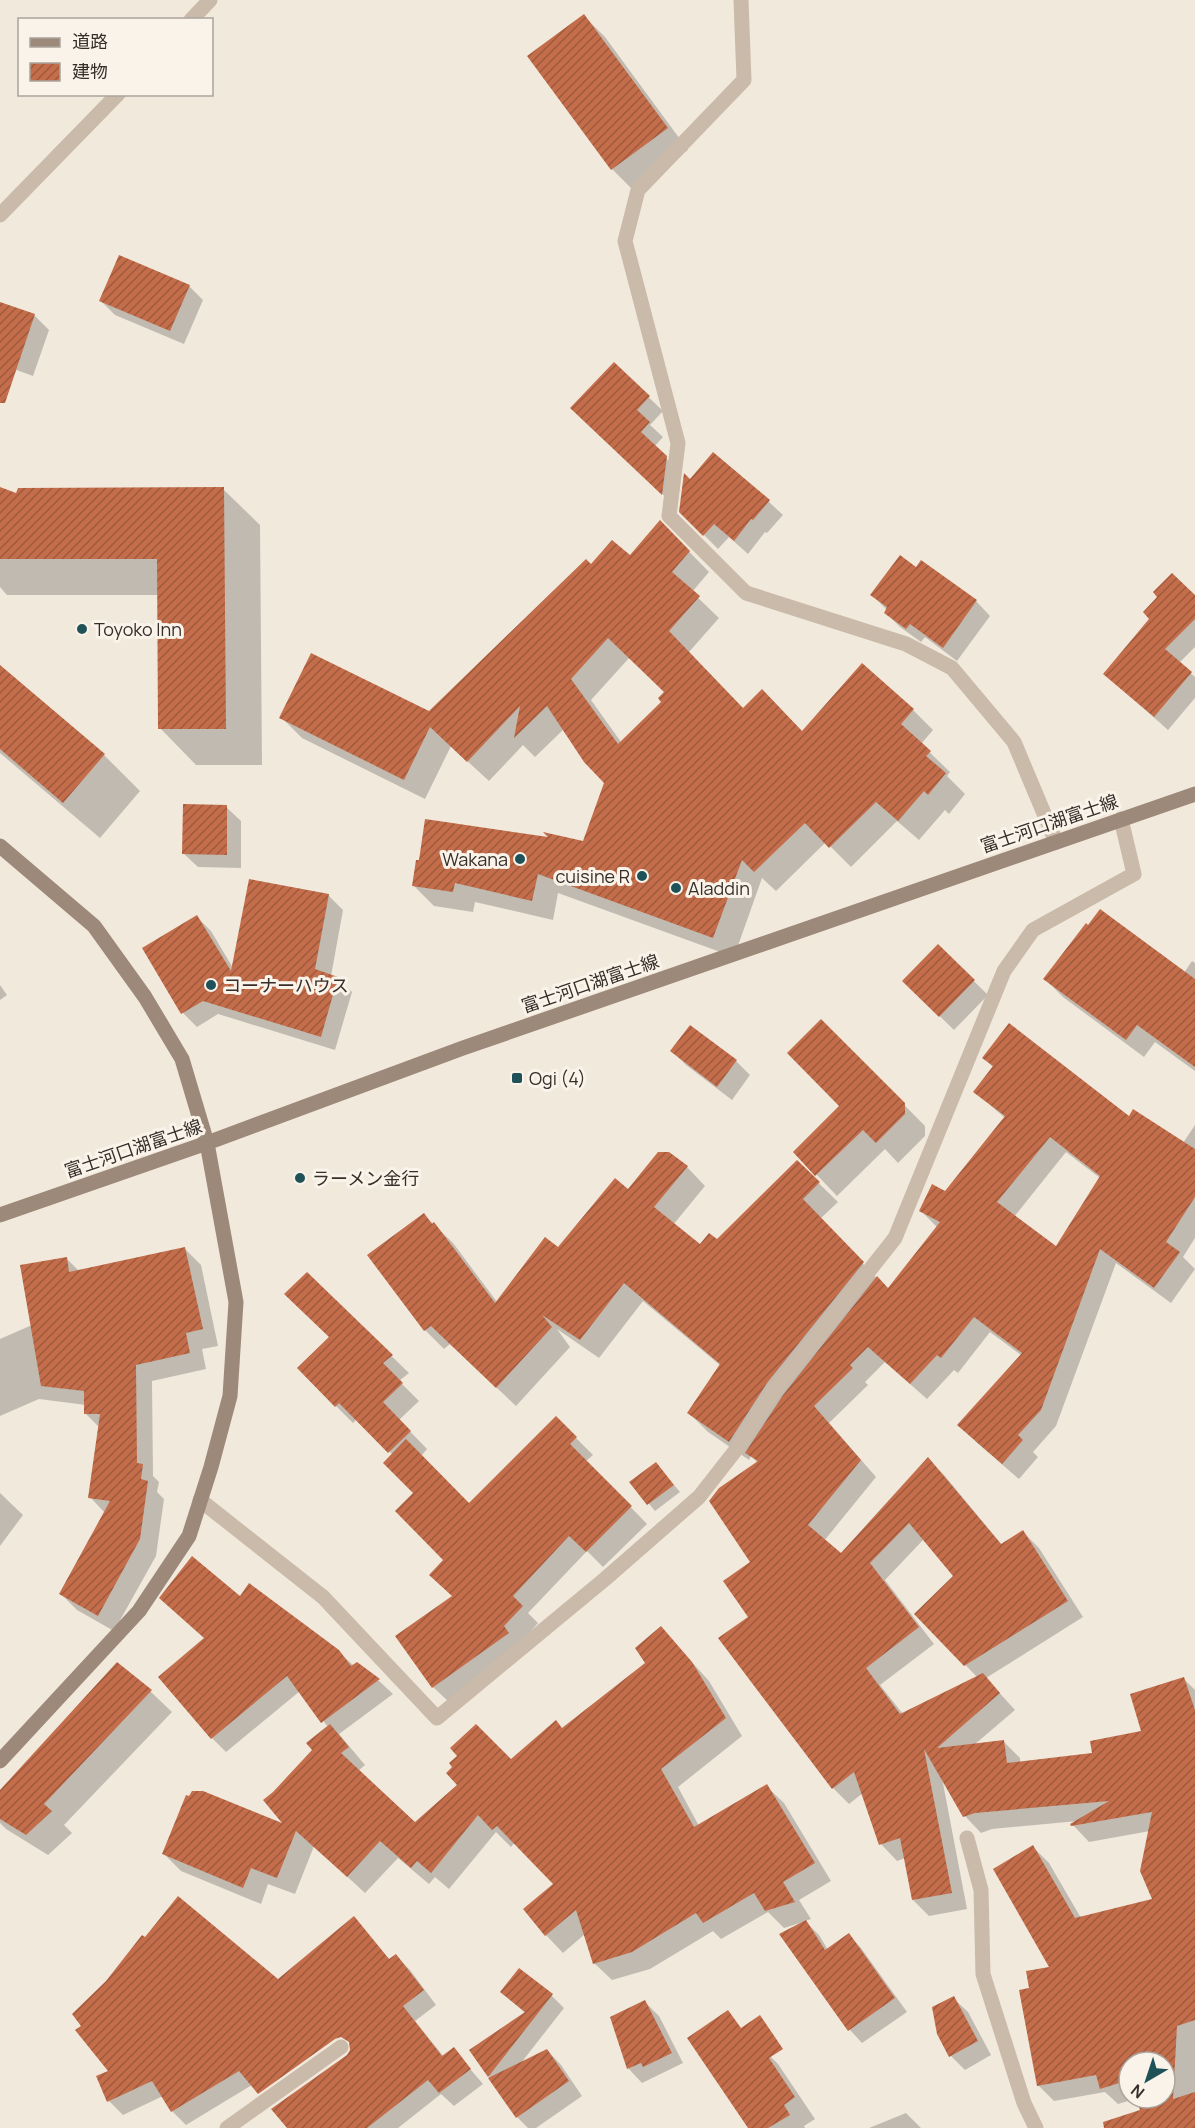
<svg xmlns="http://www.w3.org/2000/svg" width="1195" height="2128" viewBox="0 0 1195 2128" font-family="Manrope,'Noto Sans JP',sans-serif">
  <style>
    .shadow { fill: #0003; fill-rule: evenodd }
    .building { fill: url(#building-hatch); fill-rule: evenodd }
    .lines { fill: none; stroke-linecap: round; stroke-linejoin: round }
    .street { stroke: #cabaa9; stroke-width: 15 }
    .secondary { stroke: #9d897a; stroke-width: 15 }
    .poi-dot { fill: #1f5158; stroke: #f9f3ea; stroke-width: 2 }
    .labels { text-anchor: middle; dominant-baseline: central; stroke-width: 6; stroke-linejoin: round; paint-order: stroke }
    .poi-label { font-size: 18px; fill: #372e29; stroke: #f9f3ea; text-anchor: start }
    .street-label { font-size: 18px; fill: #372e29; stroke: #f9f3ea }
  </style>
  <defs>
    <pattern id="building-hatch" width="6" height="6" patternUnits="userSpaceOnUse" patternTransform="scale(1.5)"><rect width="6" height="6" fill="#c36d4a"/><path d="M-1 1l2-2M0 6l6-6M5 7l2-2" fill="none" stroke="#9f5a3e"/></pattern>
  </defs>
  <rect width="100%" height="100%" fill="#f2e9dd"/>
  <path class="shadow" d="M584,16L605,37L688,150L633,190L612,169Z
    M189,286L203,300L184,344L115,315L101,301Z
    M0,304L34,315L49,330L33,376L0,364Z
    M614,364L663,411L650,425L663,437L654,447L680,472L676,507L587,422Z
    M691,481L768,501L783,515L767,533L765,532L748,554L729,537L718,549L681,512Z
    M223,489L260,525L262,765H196L160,728L158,595H7L0,587V490L17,495Z
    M660,522L709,572L692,592L719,618L689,652L743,709L803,732L913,710L933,730L921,744L950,772L947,776L965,794L949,814L945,810L919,840L897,821L851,867L826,842L776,891L762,878L734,957L558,893L553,920L475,902L473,912L434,906L414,886L584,843L606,782L564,729L535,757L523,745L489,781L451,746L425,799L302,738L281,717L429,713L592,566L630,557ZM630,657L666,692L663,702L621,742L591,700Z
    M921,562L976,601L990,616L957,661L925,637L921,642L900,627L886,613L887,610L872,595L916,569Z
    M1195,597V647L1179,663L1195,677V698L1168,730L1105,674Z
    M0,667L104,755L140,791L100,838L0,753Z
    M226,807L241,821V868L198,867L183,853Z
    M250,881L329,896L343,910L331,976L338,978L352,992L335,1050L218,1014L197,1027L183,1013L197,917L211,931L233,968Z
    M938,946L988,995L954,1030L904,981Z
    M1192,961L1195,963V1071L1155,1042L1144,1057L1063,997L1045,979L1184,973Z
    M0,985L7,995L0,1000Z
    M821,1021L925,1126V1136L898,1163L885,1149L837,1196L795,1152L841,1106Z
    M691,1027L736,1061L750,1075L732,1100L686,1065L672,1051Z
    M984,1058L1129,1118L1183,1143L1195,1125V1238L1183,1257L1195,1269L1171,1303L1116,1263L1056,1426L1033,1452L1038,1457L1019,1479L975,1441L1021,1355L990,1332L958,1373L954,1370L927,1399L885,1362L865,1382L868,1385L829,1423L876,1477L824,1541L841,1555L928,1459L944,1475L1002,1545L1023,1532L1039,1548L1083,1617L986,1678L1015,1710L974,1745L1004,1742L1020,1758V1763L1094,1754L1143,1733L1184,1679L1195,1690V2128H1147L1138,2098L1118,2104L1105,2092L1054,2101L1038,2085L1031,1989L1052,1968L1033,1847L1049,1863L1081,1918L1154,1900L1150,1831L1089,1842L1073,1825L1078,1821L992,1829L981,1833L965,1816L942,1778L967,1909L929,1916L913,1900L905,1858L897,1861L881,1844L863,1793L849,1804L833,1788L750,1617L758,1463L751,1456L749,1460L708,1432L689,1413L721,1366L643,1301L599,1358L557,1329L570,1347L516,1406L450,1344L444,1349L425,1330L369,1256L424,1215L453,1243L497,1302L628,1191L687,1167L705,1186L673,1225L700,1246L717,1242L797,1162L838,1202L820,1219L888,1290L938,1228L921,1211L945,1193L1005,1118L975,1092L994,1068ZM1066,1152L1100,1178L1056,1248L1014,1217ZM924,1539L955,1577L916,1614L977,1677L903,1714L880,1685L934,1644L885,1580ZM1129,2062H1165V2098H1129Z
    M184,1248L201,1265L218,1346L202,1349L206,1369L152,1381L153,1476L159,1482L157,1492L164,1499L156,1556L114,1631L77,1610L61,1594L105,1513L90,1497L100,1428L86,1414V1405L39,1399L0,1416V1339L32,1325L66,1258L79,1271Z
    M307,1274L409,1373L399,1381L419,1401L399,1420L427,1449L421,1456L469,1505L556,1418L593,1455L586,1461L647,1524L603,1567L587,1551L528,1613L538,1623L520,1643L450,1703L433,1687L453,1597L445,1560L415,1493L393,1455L357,1419L353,1423L336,1406L331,1338Z
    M656,1464L680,1492L655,1511L632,1483Z
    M0,1493L23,1515L0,1546Z
    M161,1598H240L338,1651L354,1666L357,1664L379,1681L393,1694L339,1734L365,1765L358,1771L415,1824L563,1729L647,1663L661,1628L709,1681L742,1736L678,1787L699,1826L766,1786L784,1803L831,1881L799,1900L811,1919L805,1921L819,1935L828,1950L849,1935L861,1948L907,2012L862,2043L850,2030L781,1935L803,1922L784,1928L768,1912L721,1939L713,1931L650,1969L612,1980L594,1963L585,1934L563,1953L546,1935L555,1885L515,1842L511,1847L496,1832L449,1889L435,1877L429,1884L398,1858L365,1893L314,1846L295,1894L268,1884L261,1904L181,1871L164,1854L190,1798L287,1826L274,1793L314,1750L328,1727L300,1691L226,1752L212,1738L206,1639Z
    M117,1664L151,1692L172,1712L64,1825L72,1833L48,1855L6,1829L0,1823V1792Z
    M353,1918L390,1960L396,1956L410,1970L436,2005L415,2021L444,2057L453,2049L483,2084L454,2106L441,2094L398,2128H289L348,2056L352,2047L357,2021L186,2125L172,2111L163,2096L123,2115L109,2101L278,1981Z
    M502,1992L552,1996L564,2008L521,2063L547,2050L561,2065L582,2096L536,2128H528L517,2117L471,2050L525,2013Z
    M953,1998L968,2012L991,2055L965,2070L951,2056Z
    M645,2002L659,2016L683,2063L642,2083L628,2068L612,2018Z
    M757,2043L778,2064L815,2119L804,2126L805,2128H750Z
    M906,2113L921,2128H869Z"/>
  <path class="building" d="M584,14L668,128L611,170L527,56Z
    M119,255L190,285L170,331L99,301Z
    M0,302L35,314L5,403H0Z
    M614,362L650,396L637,410L650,422L641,432L667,456L662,495L570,408Z
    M713,452L770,500L753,520L751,519L734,541L714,524L703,536L679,512L684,473L690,479Z
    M0,487L16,493L18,488L224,487L226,729H158L157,559H0Z
    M660,520L690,551L672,572L700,596L669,631L743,708L762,689L802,731L862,663L914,709L901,724L931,751L926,756L946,773L928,795L924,791L898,821L876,802L829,848L805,823L754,872L742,860L713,938L538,874L532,901L455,883L453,892L412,886L416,860H419L425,819L548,837L543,832L583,841L604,783L584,762L547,706L514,738L520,706L467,762L430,727L404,780L279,718L311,653L429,711L586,559L591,564L612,540L630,555ZM608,638L664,692L658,698L661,702L618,744L571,679Z
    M900,555L916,567L921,560L977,600L943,648L910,624L906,629L884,613L887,607L870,595Z
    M1172,573L1195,595V619L1165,649L1192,672L1154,717L1103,674L1149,619L1143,612L1157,597L1153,592Z
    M0,665L105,754L63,803L0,749Z
    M183,804L227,805V855L182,854Z
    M249,879L329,894L315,969L338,977L321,1037L203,1001L181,1014L142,948L197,915L231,971Z
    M1100,909L1195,979V1067L1137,1025L1126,1040L1043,979L1086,923L1088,925Z
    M938,944L975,980L939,1017L902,981Z
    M821,1019L905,1103V1114L876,1143L863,1130L815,1176L793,1152L839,1106L787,1053Z
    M1009,1023L1129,1116L1133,1109L1195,1149V1197L1166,1242L1180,1252L1154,1288L1100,1249L1041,1410L1018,1435L1023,1440L1002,1464L957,1425L1022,1353L974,1317L941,1358L937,1355L910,1384L868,1347L850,1365L853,1368L814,1406L861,1460L808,1525L841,1553L928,1457L1001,1544L1023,1530L1068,1601L964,1666L914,1614L953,1576L909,1523L870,1563L919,1627L866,1668L900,1714L983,1673L1000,1693L937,1748L1004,1740L1007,1763L1092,1753L1090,1741L1141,1731L1130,1694L1184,1677L1195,1710V2020L1177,2026L1173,2099L1195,2092V2128H1104L1103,2122L1140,2110L1136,2098H1165V2062H1129V2080L1100,2089L1096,2075L1037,2086L1019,1990L1029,1988L1026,1971L1049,1967L993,1869L1033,1845L1075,1918L1152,1899L1140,1871L1152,1812L1071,1826L1070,1824L1109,1801L975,1813L963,1817L924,1749L952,1893L912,1900L900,1838L879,1845L854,1772L832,1789L718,1638L748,1617L723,1581L750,1562L709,1501L719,1488L758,1461L745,1453L783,1395L877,1276L888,1288L940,1222L919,1211L932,1184L945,1191L1005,1116L973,1092L993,1066L982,1058ZM1050,1137L1100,1176L1056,1246L997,1202Z
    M690,1025L737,1060L717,1087L670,1051Z
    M658,1152H669L688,1166L654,1207L700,1244L709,1233L717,1239L797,1160L820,1182L803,1199L864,1262L767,1383L729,1442L687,1413L720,1364L624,1283L580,1340L542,1315L552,1327L496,1388L431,1326L424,1331L367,1255L424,1213L432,1224L434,1222L495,1303L545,1237L558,1247L615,1178L628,1189Z
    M185,1247L203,1329L186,1333L190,1353L136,1365L137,1463L143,1464L141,1479L148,1481L140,1539L98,1616L59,1594L110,1501L88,1498L100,1414H84V1391L41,1386L20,1265L67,1257L69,1272Z
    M307,1272L393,1355L383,1363L403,1383L383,1402L411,1431L388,1453L339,1403L335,1407L297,1368L329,1337L284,1294Z
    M556,1416L577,1437L570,1444L632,1506L586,1552L569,1536L513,1596L523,1606L504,1626L509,1633L432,1688L395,1636L452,1596L429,1575L443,1560L395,1511L413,1493L383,1463L406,1439L469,1503Z
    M656,1462L674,1485L647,1505L629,1482Z
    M192,1556L240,1596L249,1583L339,1650L351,1666L357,1662L380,1679L321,1723L287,1676L211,1739L158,1677L204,1638L159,1598Z
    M661,1626L692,1662L726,1718L661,1769L694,1827L767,1784L815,1863L783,1882L795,1902L765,1911L754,1893L703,1923L696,1913L632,1952L593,1964L576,1910L545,1936L523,1909L553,1884L497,1826L492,1830L478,1815L431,1873L417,1861L411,1868L380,1841L347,1877L296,1831L277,1878L251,1868L243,1888L162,1854L186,1795L189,1796L192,1791H203L282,1823L263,1800L273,1792L312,1750L306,1743L330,1724L349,1747L341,1753L415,1822L457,1785L446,1773L452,1767L449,1763L457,1756L450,1748L476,1724L511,1759L556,1720L562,1728L645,1663L635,1648Z
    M117,1662L152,1690L44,1804L52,1811L26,1835L0,1819V1790Z
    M178,1896L278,1979L354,1916L389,1959L396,1954L424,1990L403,2006L442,2056L454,2047L471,2069L439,2093L428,2080L367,2128H287L271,2109L347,2055L350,2050L349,2042L341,2037L335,2039L258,2094L239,2071L171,2112L152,2081L107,2102L96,2076L108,2071L75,2030L81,2026L72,2014L106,1981L142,1935L145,1937Z
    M806,1920L825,1950L849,1933L895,1998L848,2031L779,1934Z
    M519,1968L553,1994L488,2077L469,2050L525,2012L500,1992Z
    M954,1996L978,2041L949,2057L937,2034L932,2007Z
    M645,2000L672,2053L643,2067L641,2063L627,2069L610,2017Z
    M728,2010L741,2028L760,2015L783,2049L769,2058L795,2097L784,2105L790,2115L768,2128H748L687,2038Z
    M547,2049L569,2081L516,2118L488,2078Z"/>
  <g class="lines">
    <path class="street" d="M741,0L744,80L638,190L625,241L678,443L669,516L746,593L906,644L952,668L1014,742L1056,842
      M191,20L210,0
      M0,215L118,94
      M200,1500L323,1597L437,1718L605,1579L699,1497L735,1451L775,1389L820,1333L895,1238L1004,971L1033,930L1134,874L1121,819
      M967,1838L981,1890L983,1974L1024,2103L1036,2128
      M227,2128L341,2047"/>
    <path class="secondary" d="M0,846L94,926L145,997L182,1059L207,1143L236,1302L230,1396L211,1467L189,1536L139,1611L0,1761
      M0,1215L207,1143L463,1048L1195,794"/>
  </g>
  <g class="poi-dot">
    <circle cx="82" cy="629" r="6"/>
    <circle cx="520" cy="859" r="6"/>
    <circle cx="642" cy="876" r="6"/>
    <circle cx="676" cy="888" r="6"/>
    <circle cx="211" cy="985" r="6"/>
    <rect x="511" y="1072" width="12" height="12" rx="3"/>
    <circle cx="300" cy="1178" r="6"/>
  </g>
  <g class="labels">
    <g class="poi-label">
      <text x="94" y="629">Toyoko Inn</text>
      <text x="508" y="859" text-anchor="end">Wakana</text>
      <text x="630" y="876" text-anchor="end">cuisine R</text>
      <text x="688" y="888">Aladdin</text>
      <text x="223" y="985">コーナーハウス</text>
      <text x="529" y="1078">Ogi (4)</text>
      <text x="312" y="1178">ラーメン金行</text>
    </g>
    <g class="street-label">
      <text transform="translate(1049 823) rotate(-19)">富士河口湖富士線</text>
      <text transform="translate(590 983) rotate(-19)">富士河口湖富士線</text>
      <text transform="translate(133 1148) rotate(-19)">富士河口湖富士線</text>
    </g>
  </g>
  <rect x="18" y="18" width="195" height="78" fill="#f9f3ea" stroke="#aba49d" stroke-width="1.5"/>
  <rect x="30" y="38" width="30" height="9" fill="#9d897a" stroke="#aba49d" stroke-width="1.5"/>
  <text x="72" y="48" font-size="18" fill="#372e29">道路</text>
  <rect x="30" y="63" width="30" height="18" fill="url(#building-hatch)" stroke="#aba49d" stroke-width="1.5"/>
  <text x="72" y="78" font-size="18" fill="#372e29">建物</text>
  <g transform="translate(1147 2080) rotate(219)"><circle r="28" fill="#f9f3ea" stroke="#aba49d" stroke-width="1.5"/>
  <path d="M0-4.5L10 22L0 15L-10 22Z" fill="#1f5158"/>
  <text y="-9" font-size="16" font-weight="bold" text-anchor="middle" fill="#372e29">N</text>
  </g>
</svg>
